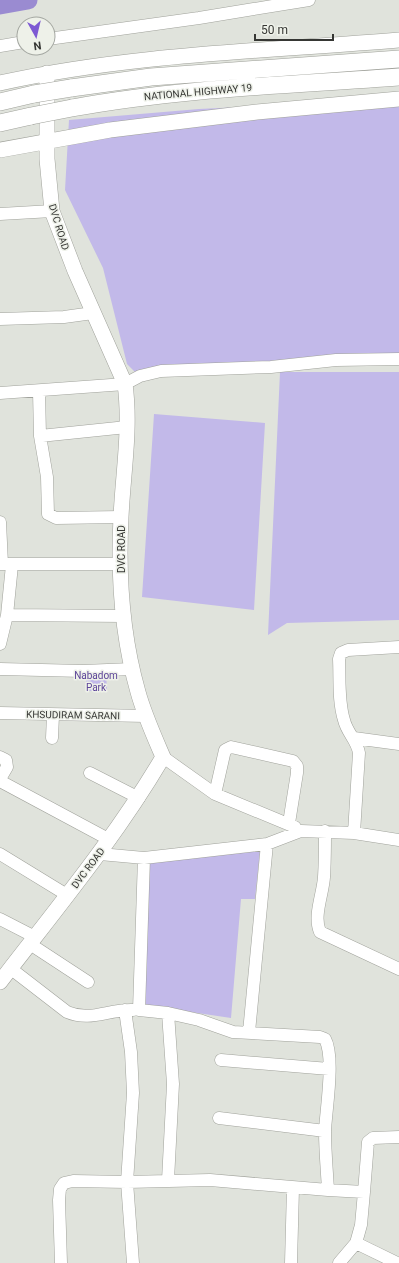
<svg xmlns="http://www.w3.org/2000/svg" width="399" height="1263" viewBox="0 0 399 1263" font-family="Roboto,sans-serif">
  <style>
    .green { fill: #c2b9e9 }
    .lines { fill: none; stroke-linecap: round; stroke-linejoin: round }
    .river { stroke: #9a8bd1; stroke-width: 19 }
    .minor-casing { stroke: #a0a29b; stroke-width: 13 }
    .major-casing { stroke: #a0a29b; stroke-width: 16 }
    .highway-casing { stroke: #a0a29b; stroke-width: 18 }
    .minor { stroke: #fff; stroke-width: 12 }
    .major { stroke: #fff; stroke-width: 15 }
    .highway { stroke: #fff; stroke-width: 17 }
    .highway-bridge-casing { stroke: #a0a29b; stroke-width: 18; stroke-linecap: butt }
    .highway-bridge { stroke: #fff; stroke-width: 17 }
    .labels { text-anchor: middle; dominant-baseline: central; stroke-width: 3; stroke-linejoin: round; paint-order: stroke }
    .street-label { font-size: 10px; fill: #363734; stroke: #eef1e9 }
    .park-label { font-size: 10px; fill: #5c4498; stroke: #eef1e9 }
  </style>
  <rect width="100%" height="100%" fill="#e0e3dc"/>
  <path class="green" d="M399,99V356L139,376L127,364L103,268L65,190L69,120L199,109Z
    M280,372H399V620L287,623L268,635Z
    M154,414L265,423L254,610L142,597Z
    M86,671H106L107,691H86Z
    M260,851L255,899H241L231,1018L144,1005L149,862Z"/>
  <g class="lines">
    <path class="river" d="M0,5L28,0"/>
    <g class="minor-casing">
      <path id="minor" d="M48,39L199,18L309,0
        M0,46L24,42
        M0,214L52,211
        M0,319L64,317L93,313
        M39,391L40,436L47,477L48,514L56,518L121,517
        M0,393L125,384L140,376L161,371L271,367L336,360L399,359
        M40,436L127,427
        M0,522L2,564
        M0,564H120
        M7,615L124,616
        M0,644L7,615L12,565
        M0,669L83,671L132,669
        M0,713L146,716
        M52,738L53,715
        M354,738L399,744
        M0,757L6,760L7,767L0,779
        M163,757L215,794L295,827
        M90,773L139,798
        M0,781L110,840
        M215,794L225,750L231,747L293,761L297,766V773L289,823
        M325,831C325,846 325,862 324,877C323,894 313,916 320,932L399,969
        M354,833L359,753C357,740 347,733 344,720C338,701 340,679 339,659L341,653L348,650L399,647
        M0,854L67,895
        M100,854L144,858L267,844L301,831L354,833L399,840
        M0,919L35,937
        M30,944L88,982
        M10,968L67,1012C91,1022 108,1009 133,1010
        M125,1010L131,1052L133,1093L127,1182L133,1263
        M249,1032L267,844
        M221,1060L329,1069
        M219,1118L325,1131
        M168,1180L173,1084L168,1013
        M328,1190L364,1192L368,1142L373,1138L399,1137
        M364,1192L361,1225L356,1243L397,1263
        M61,1263L59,1200L60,1189L64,1183L73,1181L127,1182L210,1180L328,1190C327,1171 325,1151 325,1131C326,1109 335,1057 325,1039L320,1037L233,1032L199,1020L168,1013L139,1010L144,858
        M291,1263L293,1188
        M339,1263L356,1243"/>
    </g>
    <g class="major-casing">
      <path id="major" d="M0,83C129,54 267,51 399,40
        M0,150L110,130L257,112L399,99
        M0,982C57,908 116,837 163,757C154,736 144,714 138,692C122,636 118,575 121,517C123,473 131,428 125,384L75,271L52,211L47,159V73"/>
    </g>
    <g class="highway-casing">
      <path id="highway" d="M71,88L151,77L399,59
        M0,102L34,94
        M72,108C180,88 290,85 399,77
        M0,123L31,116"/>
    </g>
    <use href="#minor" class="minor"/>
    <use href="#major" class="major"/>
    <use href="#highway" class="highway"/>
    <g class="highway-bridge-casing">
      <path id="highway-bridge" d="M34,94L71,88
        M31,116L72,108"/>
    </g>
    <use href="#highway-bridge" class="highway-bridge"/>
  </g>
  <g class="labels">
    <g class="street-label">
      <text transform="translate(198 92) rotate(-5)">NATIONAL HIGHWAY 19</text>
      <text transform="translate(59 227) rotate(73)">DVC ROAD</text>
      <text transform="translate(121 549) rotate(-90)">DVC ROAD</text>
      <text transform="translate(73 715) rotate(1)">KHSUDIRAM SARANI</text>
      <text transform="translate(88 868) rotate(-53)">DVC ROAD</text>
    </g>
    <g class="park-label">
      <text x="96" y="675">Nabadom<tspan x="96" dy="12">Park</tspan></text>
    </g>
  </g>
  <g transform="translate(36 36) rotate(172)"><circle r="19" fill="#eef1e9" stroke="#a4a7a1"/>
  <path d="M0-3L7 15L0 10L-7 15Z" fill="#7d59d3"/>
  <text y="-6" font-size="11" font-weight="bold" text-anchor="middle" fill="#363734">N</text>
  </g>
  <path d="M255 34v6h78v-6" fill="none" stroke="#363734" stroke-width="2"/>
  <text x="261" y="34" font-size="12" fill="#363734" stroke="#eef1e9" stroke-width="3" paint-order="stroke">50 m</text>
</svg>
